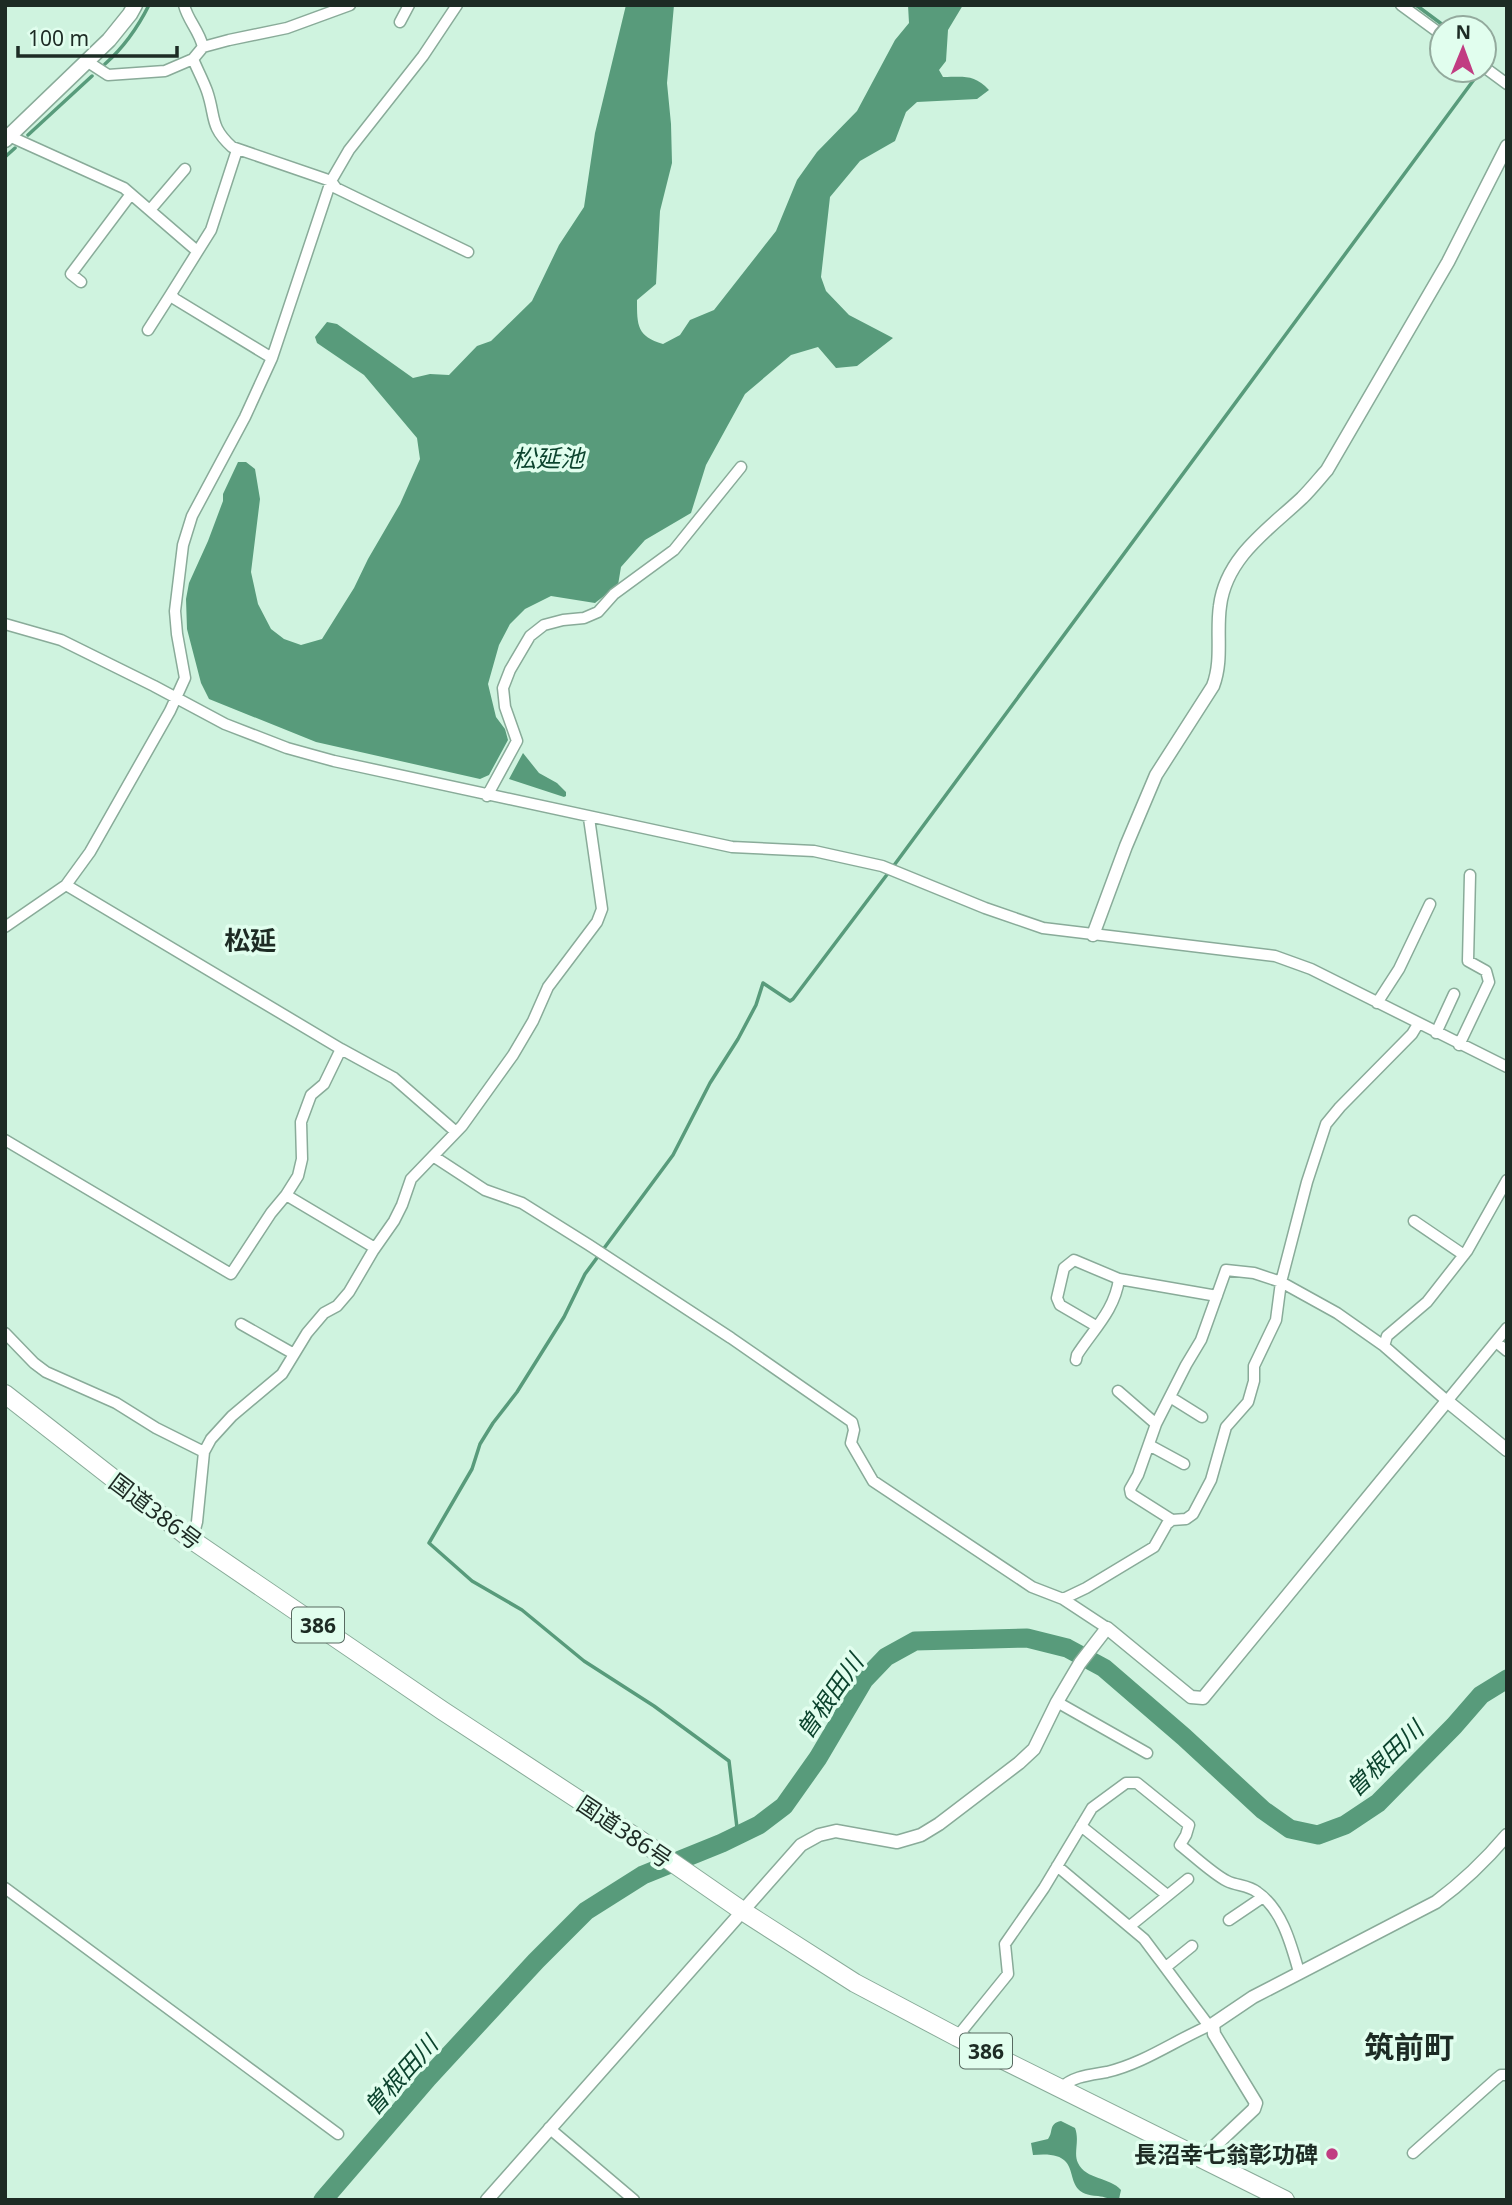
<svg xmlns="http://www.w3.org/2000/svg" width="1512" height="2205" viewBox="0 0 1512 2205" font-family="'Noto Sans','Noto Sans JP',sans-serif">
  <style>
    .water { fill: #589b7b }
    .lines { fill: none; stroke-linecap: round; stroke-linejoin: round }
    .stream { stroke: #589b7b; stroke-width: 3.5 }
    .river { stroke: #589b7b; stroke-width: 19 }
    .minor-casing { stroke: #89ab99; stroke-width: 13 }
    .tertiary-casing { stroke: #89ab99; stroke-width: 15 }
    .secondary-casing { stroke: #89ab99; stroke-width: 17 }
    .trunk-casing { stroke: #89ab99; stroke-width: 20 }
    .minor { stroke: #fff; stroke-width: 10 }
    .tertiary { stroke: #fff; stroke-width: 12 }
    .secondary { stroke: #fff; stroke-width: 14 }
    .trunk { stroke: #fff; stroke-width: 18 }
    .poi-dot { fill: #c13d82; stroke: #e1feee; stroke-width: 2.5 }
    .labels { text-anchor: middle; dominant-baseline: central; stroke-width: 7; stroke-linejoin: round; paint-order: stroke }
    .shield { fill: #e1feee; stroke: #586a61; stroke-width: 2 }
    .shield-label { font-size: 21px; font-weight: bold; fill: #1d2b24 }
    .street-label { font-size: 23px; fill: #1d2b24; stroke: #e1feee }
    .poi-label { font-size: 23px; font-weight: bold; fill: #1d2b24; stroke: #e1feee; text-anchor: end }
    .water-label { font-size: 24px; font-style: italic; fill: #0c442e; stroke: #e1feee }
    .quarter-label { font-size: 26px; font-weight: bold; fill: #1d2b24; stroke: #e1feee }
    .district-label { font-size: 30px; font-weight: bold; fill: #1d2b24; stroke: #e1feee }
  </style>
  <rect width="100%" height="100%" fill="#cff3df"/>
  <path class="water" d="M626,5H674L667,83L671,124L672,163L660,211L656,284L637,300C637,326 637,336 663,344L680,335L690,320L714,310L776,231L797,180L817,152L857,111L895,40L909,23L908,5H963L948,30L946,61L939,70L943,77C964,77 974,74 989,90L977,99L917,102L906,112L895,141L860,161L830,197L821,277L826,291L849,315L893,338L857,366L836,368L818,347L791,355L745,394L706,465L691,513L645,540L621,567L618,585L595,603L551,596L525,609L510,624L499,645L488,684L496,717L505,729L508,740L489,775L480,779L316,742L209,699L201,683L187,629L186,599L189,583L208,541L223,501V494L238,462H246L255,469L260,499L251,572L258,604L271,629L284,639L301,645L322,639L354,588L368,559L400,504L420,459L417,438L364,375L317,343L315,337L327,322L337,324L413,378L430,374L449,375L477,346L491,341L532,301L559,245L584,207L595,133Z
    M523,753L539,773L557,783L566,792V796L564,797L509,779Z
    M1061,2121L1075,2128C1080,2141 1073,2153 1078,2163C1086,2180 1110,2177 1121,2190L1119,2199C1111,2200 1106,2197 1098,2196C1053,2194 1093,2149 1033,2155L1031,2143L1048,2139C1054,2131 1048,2124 1061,2121Z"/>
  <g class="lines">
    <path class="stream" d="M1416,5L1447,28
      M1484,55L1489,58L1484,65
      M105,64C123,48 138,27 149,5
      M28,135L92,76
      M5,157L15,148
      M738,1836L729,1761L654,1706L584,1661L522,1610L472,1581L429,1543L472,1469L480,1444L493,1423L517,1392L564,1317L585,1274L673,1155L710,1083L738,1039L756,1005L763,983L790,1001L793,999L895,864L1481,70"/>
    <path class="river" d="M323,2200L428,2078L536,1961L586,1911L643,1875L722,1843L759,1825L784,1806L818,1758L864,1680L886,1657L915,1641L1027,1638L1067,1648L1104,1668L1184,1737L1263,1810L1290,1829L1318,1835L1345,1825L1378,1803L1454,1726L1481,1695L1507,1679"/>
    <g class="minor-casing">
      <path id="minor" d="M184,5C188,21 199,30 203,47
        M1401,5L1442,35
        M400,22L409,5
        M193,59C197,69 203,80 207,91C216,117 209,126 232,147L331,181L336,188L468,252
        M88,62L108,75L165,71L193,59L203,47L229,40L287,28L350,5
        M1484,67L1507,84
        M9,136L124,188L197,251
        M237,150L211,230L171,294L175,299L272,358
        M150,210L185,169
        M81,282L71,274L131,194
        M148,330L171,294
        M5,624L61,640L154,686L225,724L287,748L334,761L732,847L814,851L882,866L985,908L1043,928L1275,956L1311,969L1507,1067
        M487,796L517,741L505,707L503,688L510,670L530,636L544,625L563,620L584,618L598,612L614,594L674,550L741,467
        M5,927L66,885L90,852L170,711L185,678L177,634L175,611L183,545L192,516L245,417L272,358L331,181L349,150L423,56L457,5
        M1377,1003L1399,969L1430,904
        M1436,1033L1454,994
        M1459,1045L1489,982L1486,971L1468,961L1470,875
        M341,1049L394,1078L456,1132
        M5,1140L231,1274L271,1213L286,1195L298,1176L302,1159L301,1122L311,1095L324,1084L341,1049L66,885
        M433,1156L485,1190L522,1203L589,1245L731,1338L852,1422L854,1430L851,1443L873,1481L1032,1587L1063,1599L1107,1628
        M286,1195L375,1248
        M1414,1221L1464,1255
        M241,1324L294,1354
        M1096,1326L1060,1305L1057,1298L1064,1268L1074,1260L1119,1279L1217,1296
        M5,1333L34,1363L46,1372L116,1403L156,1428L204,1452
        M1496,1342L1507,1351
        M1384,1346L1387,1336L1427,1302L1467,1251L1507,1180
        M1076,1360L1077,1355C1093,1330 1115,1310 1119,1279
        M1118,1391L1156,1424
        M1170,1397L1202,1417
        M1149,1445L1184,1464
        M1172,1520L1186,1519L1193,1514L1211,1480L1226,1427L1248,1402L1254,1381V1366L1276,1320L1281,1282L1307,1182L1326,1124L1340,1107L1412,1034L1418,1024
        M192,1540L197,1522L204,1452L211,1439L232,1416L282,1374L307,1333L324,1313L337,1306L349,1292L373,1251L394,1221L402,1205L411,1179L462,1126L513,1055L533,1021L548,987L597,922L602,909L589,818
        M1063,1599L1086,1588L1154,1547L1167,1524L1172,1520L1131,1494L1130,1489L1138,1475L1156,1424L1186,1365L1201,1340L1226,1270L1254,1273L1281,1282L1337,1313L1384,1346L1447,1401L1507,1328
        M1057,1702L1147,1753
        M1081,1826L1167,1895
        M1057,1866L1144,1939L1209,2026
        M5,1888L338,2134
        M1229,1920L1263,1897
        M1130,1926L1188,1879
        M1166,1967L1192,1946
        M957,2037L1008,1974L1005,1944L1044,1888L1092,1808L1126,1783H1137L1189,1825L1186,1835L1180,1845C1193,1855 1213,1874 1227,1881C1237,1886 1248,1885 1257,1892C1282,1909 1291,1944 1299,1972
        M1061,2088C1073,2076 1090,2075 1107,2072C1145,2063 1177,2039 1213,2024
        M549,2128L634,2200
        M1413,2153L1496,2079L1501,2075H1507"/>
    </g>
    <g class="tertiary-casing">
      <path id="tertiary" d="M1093,935L1126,846L1156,775L1213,686C1223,660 1216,633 1220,606C1226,557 1269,529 1302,498C1311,489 1319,479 1327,470L1448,262L1507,146
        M1202,2158L1254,2109L1256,2103L1214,2034L1213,2024L1253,1997L1436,1902C1463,1882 1485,1861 1507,1835
        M487,2200L801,1845L819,1835L836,1831L897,1842L921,1835L939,1824L1019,1763L1034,1749L1057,1702L1080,1663L1107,1628L1191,1697L1203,1698L1447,1401L1507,1450"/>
    </g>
    <g class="secondary-casing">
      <path id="secondary" d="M5,140L109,40L130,14L135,5"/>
    </g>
    <g class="trunk-casing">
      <path id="trunk" d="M5,1394L192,1540L443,1711L637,1838L744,1912L855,1983L957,2037L1285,2200"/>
    </g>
    <use href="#minor" class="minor"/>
    <use href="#tertiary" class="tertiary"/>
    <use href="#secondary" class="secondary"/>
    <use href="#trunk" class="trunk"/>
  </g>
  <circle class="poi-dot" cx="1332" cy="2154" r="7"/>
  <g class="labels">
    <g class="shield">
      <rect x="292" y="1607.5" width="52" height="35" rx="5"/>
      <rect x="960" y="2033.5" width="52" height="35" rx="5"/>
    </g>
    <g class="shield-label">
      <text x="318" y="1625">386</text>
      <text x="986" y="2051">386</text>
    </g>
    <g class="street-label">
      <text transform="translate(156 1511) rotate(37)">国道386号</text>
      <text transform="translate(625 1831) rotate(34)">国道386号</text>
    </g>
    <g class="poi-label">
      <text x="1318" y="2154">長沼幸七翁彰功碑</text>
    </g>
    <g class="water-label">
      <text x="548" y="457">松延池</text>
      <text transform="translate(829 1696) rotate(-55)">曽根田川</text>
      <text transform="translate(1384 1758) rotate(-44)">曽根田川</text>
      <text transform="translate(400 2075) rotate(-48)">曽根田川</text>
    </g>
    <g class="quarter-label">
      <text x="250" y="940">松延</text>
    </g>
    <g class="district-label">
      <text x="1409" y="2046">筑前町</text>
    </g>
  </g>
  <rect width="1512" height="2205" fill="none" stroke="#1d2b24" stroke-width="14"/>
  <g transform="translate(1463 49) rotate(1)"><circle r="33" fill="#e1feee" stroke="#93aa9d" stroke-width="2"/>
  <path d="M0-5L12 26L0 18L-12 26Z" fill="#c13d82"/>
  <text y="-10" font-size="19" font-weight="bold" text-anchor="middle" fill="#1d2b24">N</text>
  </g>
  <path d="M18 46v10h159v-10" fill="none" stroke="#1d2b24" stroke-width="3.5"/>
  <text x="28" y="46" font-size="21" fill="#1d2b24" stroke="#e1feee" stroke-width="5" paint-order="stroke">100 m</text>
</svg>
